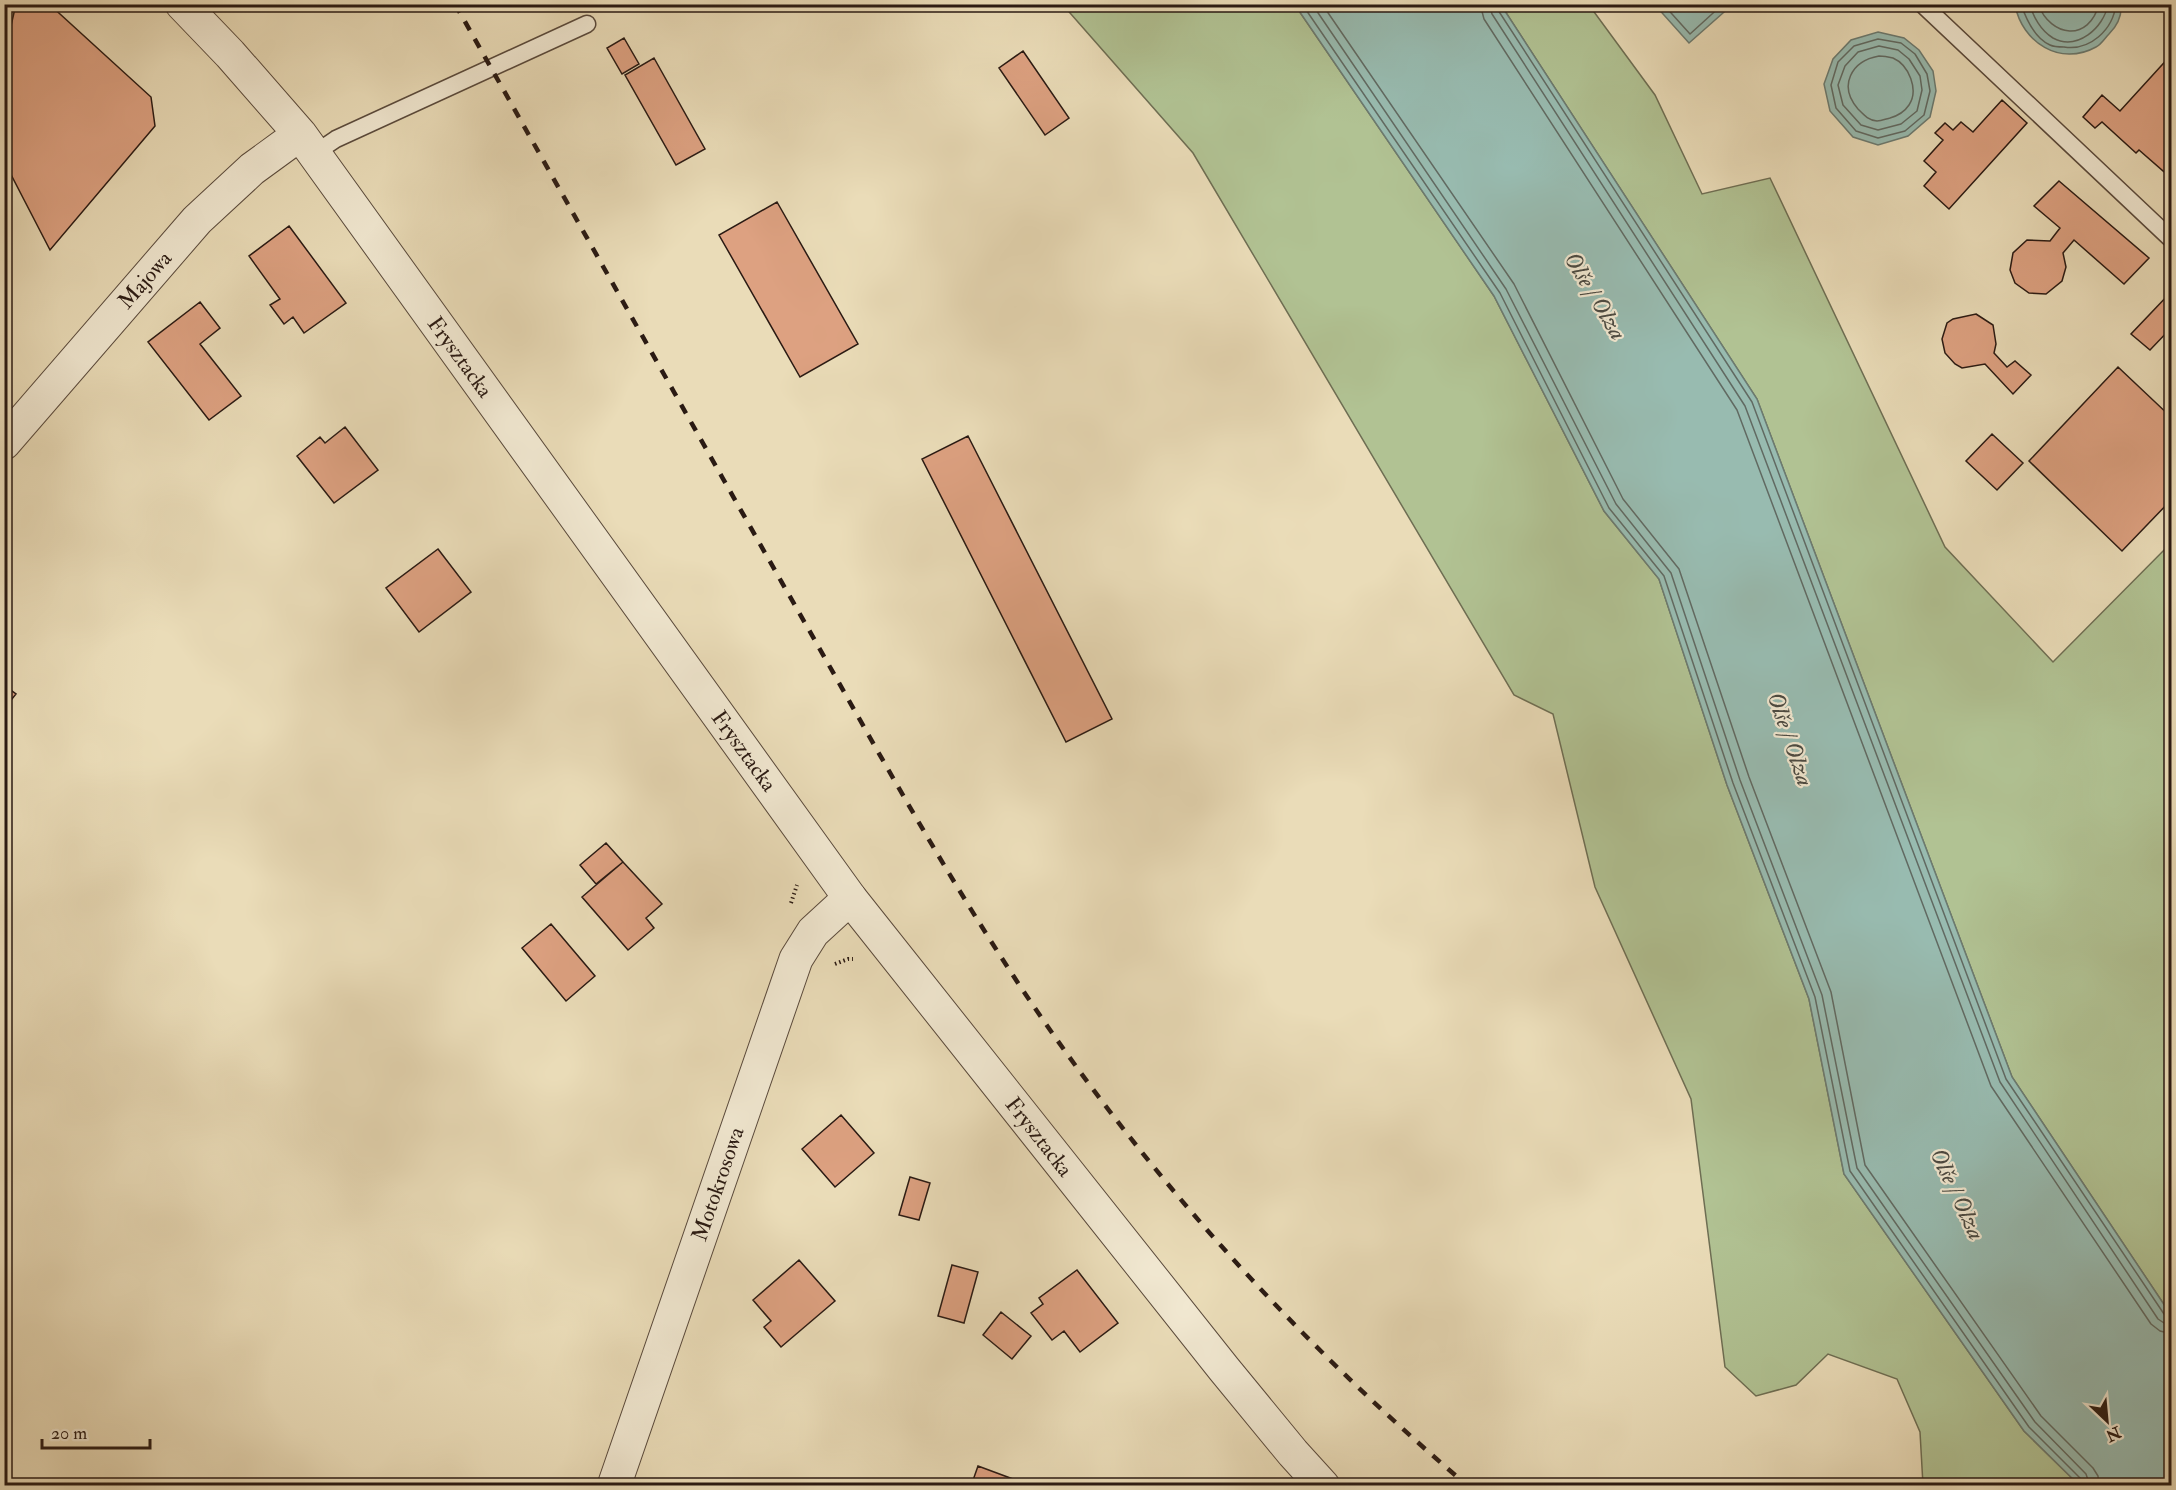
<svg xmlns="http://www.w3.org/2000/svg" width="2176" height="1490" viewBox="0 0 2176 1490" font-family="'IM FELL Double Pica',serif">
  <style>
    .green { fill: #b1c293; stroke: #6e6e53; stroke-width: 1.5 }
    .water { fill: #98bbb0; stroke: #6c7b71; stroke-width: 1.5 }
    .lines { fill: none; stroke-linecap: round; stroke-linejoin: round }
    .shore { stroke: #616a62; stroke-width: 1.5 }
    .building { fill: #dda181; stroke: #2a1a13; stroke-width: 1.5 }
    .service-casing { stroke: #5a4a3c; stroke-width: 19 }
    .minor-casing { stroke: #5a4a3c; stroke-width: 35 }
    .tertiary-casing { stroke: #5a4a3c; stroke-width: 35 }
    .path { stroke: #2a1a13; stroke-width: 4; stroke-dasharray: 1.5 3; stroke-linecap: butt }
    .service { stroke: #f1e8d1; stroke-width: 16 }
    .minor { stroke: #f1e8d1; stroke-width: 33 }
    .tertiary { stroke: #f1e8d1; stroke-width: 33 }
    .rail { stroke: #2a1a13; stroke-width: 4.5; stroke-dasharray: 10 10; stroke-linecap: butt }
    .labels { text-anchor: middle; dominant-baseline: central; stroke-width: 4.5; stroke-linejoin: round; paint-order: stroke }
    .street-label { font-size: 22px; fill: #2a1a13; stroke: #f1e8d1 }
    .water-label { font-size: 24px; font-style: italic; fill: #4b4a42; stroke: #f1e8d1 }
  </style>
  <rect width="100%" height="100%" fill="#eadcb8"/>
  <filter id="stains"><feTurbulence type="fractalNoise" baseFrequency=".00333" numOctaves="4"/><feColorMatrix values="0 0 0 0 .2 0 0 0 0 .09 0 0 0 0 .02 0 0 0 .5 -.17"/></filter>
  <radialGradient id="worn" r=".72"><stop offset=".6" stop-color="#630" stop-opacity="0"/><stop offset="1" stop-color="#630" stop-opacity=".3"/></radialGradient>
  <path class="green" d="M1063,5H1295L1494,296L1604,511L1659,579L1727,785L1809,999L1844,1174L2024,1431L2079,1485H1923L1920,1432L1897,1379L1828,1354L1796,1385L1756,1396L1725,1367L1691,1099L1595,887L1553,714L1514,695L1193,153Z
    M1501,5H1589L1655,95L1702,194L1770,178L1945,547L2053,662L2171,543V1315L2012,1077L1757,399Z"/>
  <path class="water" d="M1295,5H1501L1757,399L2012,1077L2171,1315V1485H2079L2024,1431L1844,1174L1809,999L1727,785L1659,579L1604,511L1494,296Z
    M1655,5H1732L1689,43Z
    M2015,5L2121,4C2122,15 2117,26 2109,34C2105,38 2101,45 2096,47C2060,67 2022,42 2015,5Z
    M1878,32L1904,38L1919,50L1933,71L1936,91L1930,117L1908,136L1878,145L1853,137L1830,111L1824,84L1833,59L1851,40Z"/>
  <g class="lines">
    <path class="shore" d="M1302,4L1500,293L1609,508L1664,576L1733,783L1815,997L1850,1171L2029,1427L2081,1479L2083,1486
      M1312,4L1506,289L1616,504L1671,573L1740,780L1822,995L1857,1168L2035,1422L2086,1474L2090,1486
      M1322,4L1514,284L1623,499L1679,569L1749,777L1831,992L1865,1165L2041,1416L2093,1468L2098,1476L2099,1486
      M1480,4L1484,19L1737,410L1991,1086L2151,1324L2160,1331L2172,1334
      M1489,4L1492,14L1745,406L2000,1082L2158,1319L2164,1323L2172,1325
      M1497,4L1498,10L1752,402L2006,1079L2164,1314L2172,1317
      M1663,4L1690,34L1723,4
      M2021,4C2026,19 2035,38 2050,45C2054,47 2060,47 2064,47C2090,51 2113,30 2116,4
      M2029,4C2034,17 2040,30 2053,38C2077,51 2104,28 2108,4
      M2038,4C2051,38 2089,42 2099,4
      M1878,39L1901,43L1915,54L1927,74L1930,91L1924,115L1905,131L1878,138L1856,131L1836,108L1831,85L1838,62L1854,46Z
      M1879,46L1898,50L1909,59L1920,76L1922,90L1917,111L1901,124L1878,130L1861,125L1843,105L1838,85L1845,66L1858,52Z
      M1879,56C1883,56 1889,57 1893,58C1909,65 1919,90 1909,105C1905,111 1897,116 1890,118C1886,119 1881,121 1877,121C1868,120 1864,115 1858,109C1838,86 1851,61 1879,56Z"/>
  </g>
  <path class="building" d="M16,4H49L151,97L155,126L50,250L4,161V56Z
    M624,38L639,64L622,74L607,48Z
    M1023,51L1069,118L1045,135L999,68Z
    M2172,54V176L2170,177L2139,150L2136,153L2102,122L2095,128L2083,117L2102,95L2120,111Z
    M654,58L705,149L676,165L625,75Z
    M2002,100L2027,123L1949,209L1924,186L1936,172L1924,161L1943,140L1935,133L1945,123L1953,130L1961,122L1973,132Z
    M2059,181L2149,258L2124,284L2074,240L2063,253L2066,267L2062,281L2046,294L2029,293L2015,283L2010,270L2013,253L2027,240L2050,241L2060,228L2034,206Z
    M777,202L858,344L800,377L719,235Z
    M289,226L346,303L304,333L293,317L284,324L270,305L280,299L249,256Z
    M2170,293L2172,327L2150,350L2131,334Z
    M200,302L220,328L200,344L241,396L209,420L148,342Z
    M1976,314L1993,325L1996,344L1994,353L2007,367L2015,361L2031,375L2013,394L1985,364L1962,368L1955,364L1945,353L1942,339L1947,323L1953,319Z
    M2118,367L2172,418V499L2122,551L2029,461Z
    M345,427L378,470L334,503L297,456L320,437L325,443Z
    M1992,434L2023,463L1997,490L1966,461Z
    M968,436L1112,719L1066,742L922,459Z
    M438,549L471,592L419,632L386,588Z
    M4,685L16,694L4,709Z
    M606,843L623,862L596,884L580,865Z
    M623,862L662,904L646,918L654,928L628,950L582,897Z
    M551,924L595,976L566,1001L522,948Z
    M841,1115L874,1153L835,1187L802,1149Z
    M910,1177L930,1183L919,1220L899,1215Z
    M799,1260L835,1301L781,1347L764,1327L771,1321L753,1300Z
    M952,1265L978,1272L964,1323L938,1316Z
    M1077,1270L1118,1323L1080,1352L1064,1331L1052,1340L1031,1313L1043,1304L1039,1298Z
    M1001,1312L1031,1336L1012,1359L983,1335Z
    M978,1466L1021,1482L1020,1486H971Z"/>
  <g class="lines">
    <g class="service-casing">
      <path id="service" d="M1922,4L2172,240
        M314,154L336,139L587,24"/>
    </g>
    <g class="minor-casing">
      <path id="minor" d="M614,1486L796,959L813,932L850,898"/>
    </g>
    <g class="tertiary-casing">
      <path id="tertiary" d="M182,4L230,54L300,134L850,898L1224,1369L1293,1453L1323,1486
        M4,443L197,220L252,169L300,134"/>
    </g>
    <path class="path" d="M791,903L797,885
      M835,964L848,959H853"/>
    <use href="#service" class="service"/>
    <use href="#minor" class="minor"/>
    <use href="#tertiary" class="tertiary"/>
    <path class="rail" d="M455,4C564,197 672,389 781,581C861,720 937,862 1026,995C1150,1179 1299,1343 1468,1486"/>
  </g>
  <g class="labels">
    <g class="street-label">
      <text transform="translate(145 280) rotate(-49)">Majowa</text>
      <text transform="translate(460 357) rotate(54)">Frysztacka</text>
      <text transform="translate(744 751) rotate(54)">Frysztacka</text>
      <text transform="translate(1039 1137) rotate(52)">Frysztacka</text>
      <text transform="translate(718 1184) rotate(-71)">Motokrosowa</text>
    </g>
    <g class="water-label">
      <text transform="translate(1595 296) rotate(59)">Olše / Olza</text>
      <text transform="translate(1790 739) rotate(71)">Olše / Olza</text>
      <text transform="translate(1957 1194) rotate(65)">Olše / Olza</text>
    </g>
  </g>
  <rect width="2176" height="1490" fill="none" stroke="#eadcb8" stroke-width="24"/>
  <rect x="6" y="6" width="2164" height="1478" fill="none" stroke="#2a1a13" stroke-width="3"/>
  <rect x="12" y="12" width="2152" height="1466" fill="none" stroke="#2a1a13" stroke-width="1.5"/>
  <g transform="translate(2107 1421) rotate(154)" stroke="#f1e8d1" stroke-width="4.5" paint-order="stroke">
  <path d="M0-4.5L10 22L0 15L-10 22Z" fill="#2a1a13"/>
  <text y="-9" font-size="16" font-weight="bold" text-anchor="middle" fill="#2a1a13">N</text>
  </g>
  <path d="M42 1439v9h108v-9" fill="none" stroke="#2a1a13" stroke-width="3"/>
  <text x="51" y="1439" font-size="18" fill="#2a1a13" stroke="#f1e8d1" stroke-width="4.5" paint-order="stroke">20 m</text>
  <rect width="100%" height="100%" filter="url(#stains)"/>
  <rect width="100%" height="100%" fill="url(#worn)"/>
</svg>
